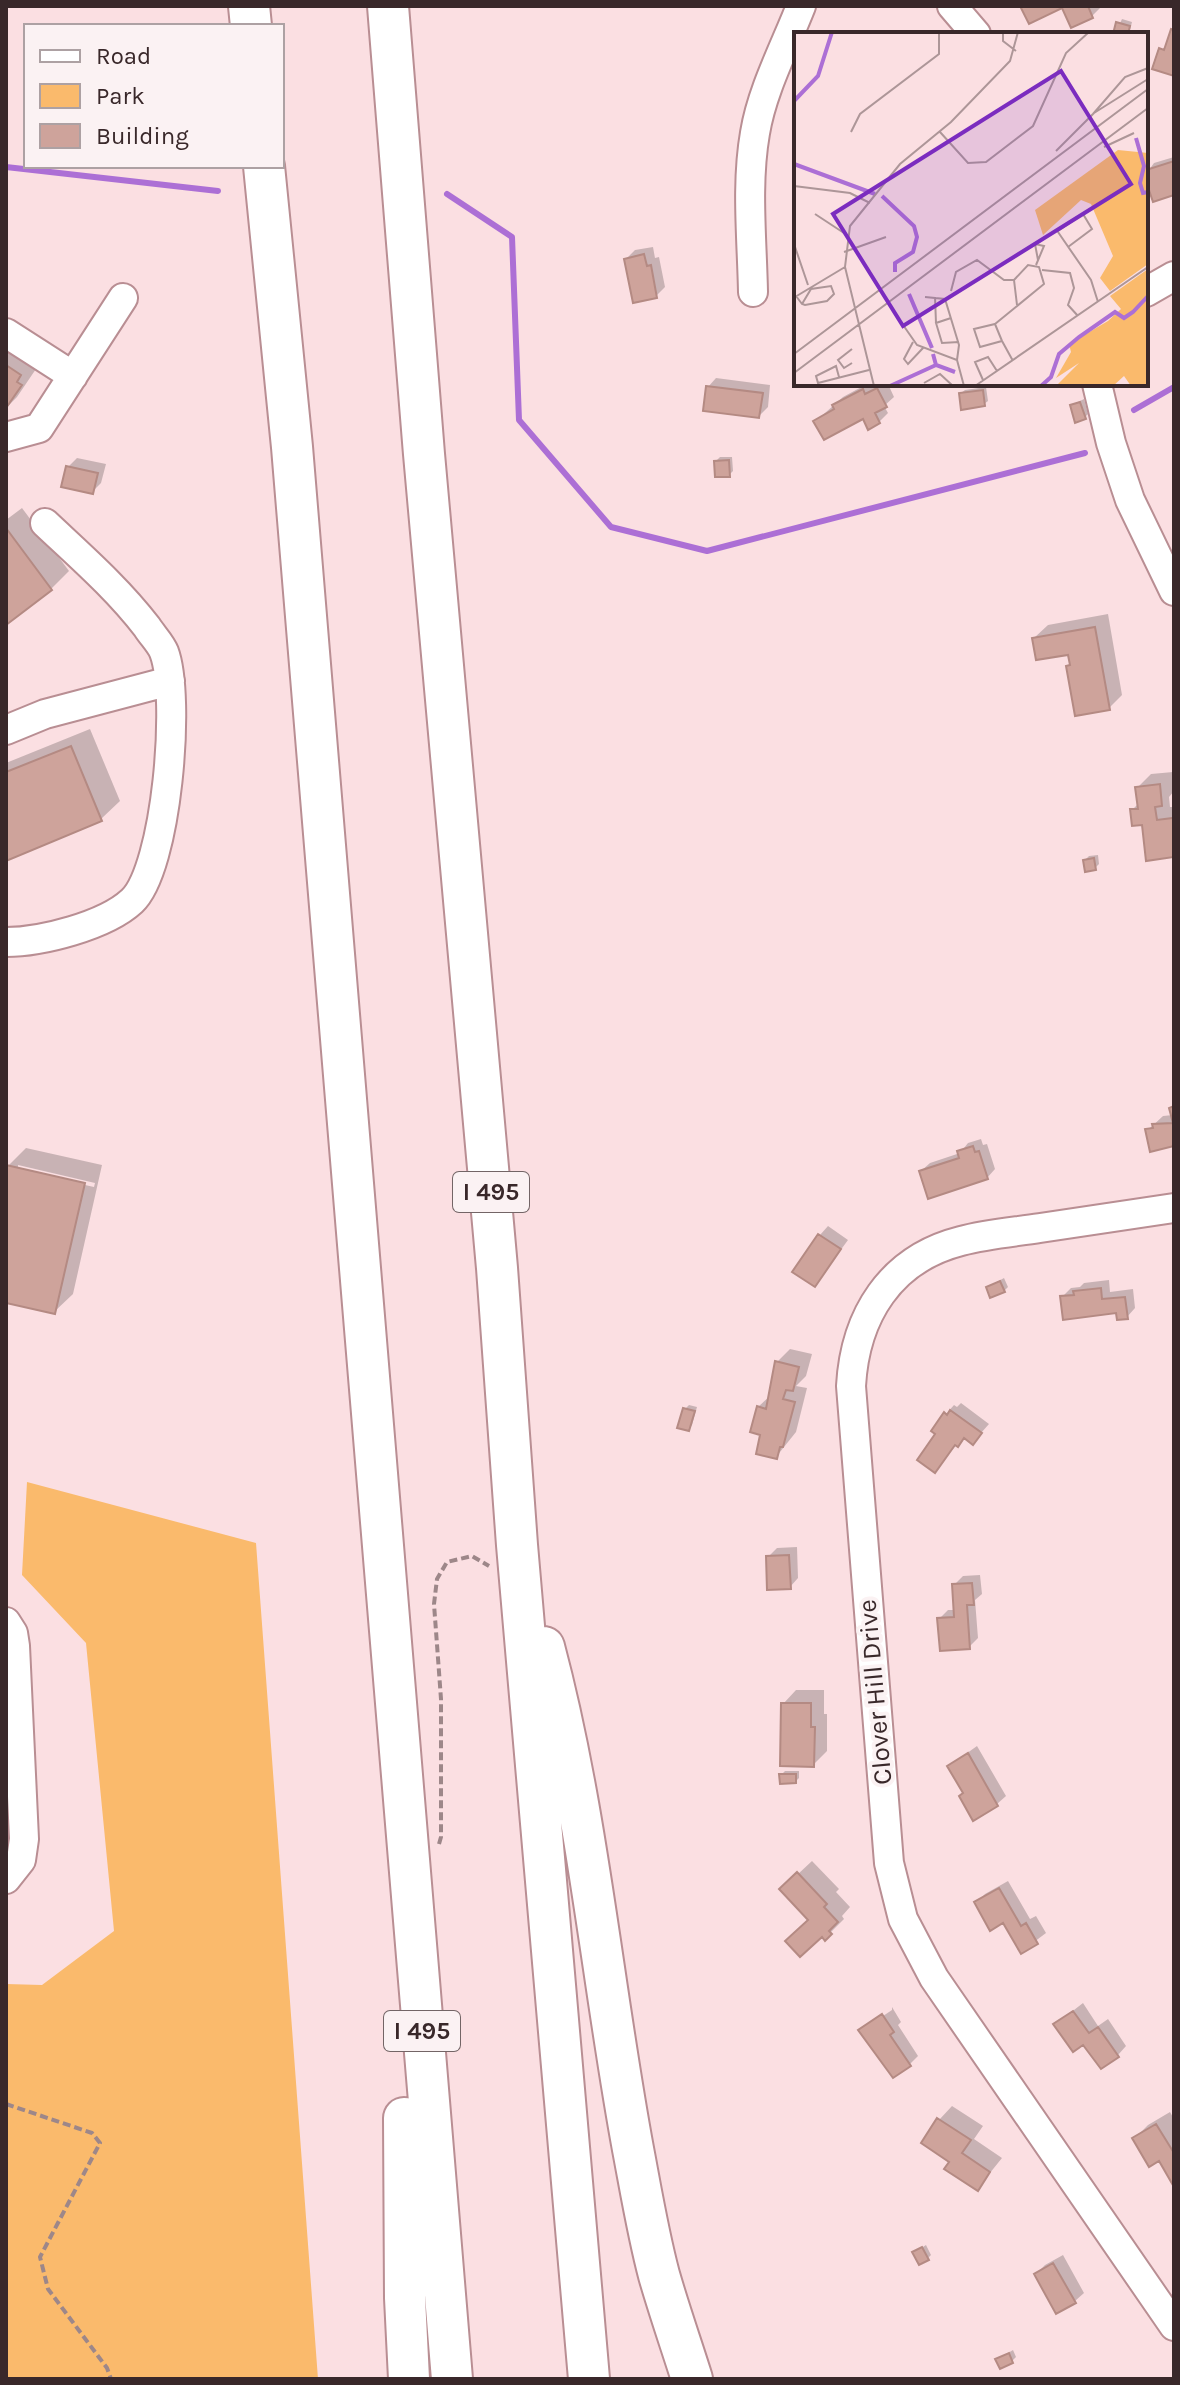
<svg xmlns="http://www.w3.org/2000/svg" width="1180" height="2385" viewBox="0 0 1180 2385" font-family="Karla,sans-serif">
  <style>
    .green { fill: #faba6c }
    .shadow { fill: #0003; fill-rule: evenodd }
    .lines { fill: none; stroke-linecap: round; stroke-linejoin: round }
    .stream { stroke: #ac6fd5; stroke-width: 6 }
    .building { fill: #cea39b; stroke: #b48a83; stroke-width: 2 }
    .minor-casing { stroke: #b98e93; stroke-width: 32 }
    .highway-casing { stroke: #b98e93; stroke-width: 44 }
    .path { stroke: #9d8789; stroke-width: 4; stroke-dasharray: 8 4; stroke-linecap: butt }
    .minor { stroke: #fff; stroke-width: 28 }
    .highway { stroke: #fff; stroke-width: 40 }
    .labels { text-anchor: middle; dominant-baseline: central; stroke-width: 8; stroke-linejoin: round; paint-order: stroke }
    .shield { fill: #fbf2f3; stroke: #736566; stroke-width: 2 }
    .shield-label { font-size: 24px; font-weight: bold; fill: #39282a }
    .street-label { font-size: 26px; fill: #39282a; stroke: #fbf2f3 }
    .inset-river { fill: none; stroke: #ac6fd5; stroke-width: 4 }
    .inset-road { fill: none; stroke: #ad9698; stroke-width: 2 }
    .view { fill: #7b2cbf; fill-opacity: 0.15; stroke: #7b2cbf; stroke-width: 4 }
    .inset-edge { fill: none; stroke: #39282a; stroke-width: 4 }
  </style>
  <rect width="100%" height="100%" fill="#fbdfe2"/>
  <path class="green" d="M27,1482L256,1543L318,2379H6V1984L42,1985L114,1931L86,1643L22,1575Z"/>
  <path class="shadow" d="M1063,6H1100L1101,7L1092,16Z
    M1122,19L1132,22L1129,34H1115Z
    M1174,157V193L1146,174L1154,163Z
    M653,247L655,258L659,257L665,287L656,296L626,259L635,250Z
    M6,330L38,366L17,397L6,408Z
    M716,378L770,385L768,407L759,416L708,387Z
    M867,384H873L874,387L888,384L894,397L884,406L888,413L879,422L863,416L816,421L843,397Z
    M986,387L988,401L984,404L961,393L965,390Z
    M1084,399L1088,414L1084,418L1072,405Z
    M720,457H732L733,471L729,475L716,461Z
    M77,458L106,464L101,483L92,492L68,467Z
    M22,508L69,571L51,589L6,622V520Z
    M1108,614L1122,695L1109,708L1068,667L1072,663L1070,653L1034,638L1048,625Z
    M90,729L120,801L101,819L6,859V763Z
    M1173,772L1174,791L1169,797L1170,807H1174V855L1148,858L1144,823L1132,810L1139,803L1137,788L1151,774Z
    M1098,855L1099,864L1095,868L1085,860L1089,856Z
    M1174,1105V1144L1148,1130L1163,1116L1173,1115L1171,1108Z
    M981,1139L983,1145L987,1144L995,1169L987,1178L921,1171L930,1163L960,1153L968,1143Z
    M26,1148L102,1165L73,1294L54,1312L6,1301V1174L8,1166ZM18,1165L95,1183L94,1187L18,1170Z
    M828,1226L848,1240L815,1285L820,1235Z
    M1004,1278L1008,1287L1004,1291L988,1287Z
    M1109,1280L1110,1292L1133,1289L1135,1308L1127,1317L1118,1311L1062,1297L1071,1288L1080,1287L1084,1283Z
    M790,1349L812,1354L806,1376L796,1386L807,1388L796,1432L776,1457L763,1434L758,1407L771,1395L777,1362Z
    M961,1403L989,1424L973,1442L965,1437L957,1444L935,1471L938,1434L934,1431L946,1414L954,1405L957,1407Z
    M689,1405L697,1407L692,1425L689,1429L685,1409Z
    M797,1547L798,1578L790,1587L768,1557L777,1548Z
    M980,1575L982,1594L975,1600L978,1638L969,1647L939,1619L948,1610H956L954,1585L963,1576Z
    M796,1690H824V1714H827V1751L813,1765L783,1704Z
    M977,1746L1006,1796L997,1804L974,1818L965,1793L949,1766Z
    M785,1771H799V1778L795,1782L781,1775Z
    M812,1861L839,1889L836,1892L850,1907L842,1916L844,1919L825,1938L782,1889Z
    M1008,1881L1030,1919L1036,1916L1046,1933L1022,1951L1004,1920L976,1903L985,1894Z
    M1083,2003L1098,2026L1108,2019L1126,2046L1118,2055L1084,2042L1056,2024Z
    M892,2007L901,2022L898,2025L918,2056L910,2064L861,2030L868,2023V2026L892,2010Z
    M952,2106L983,2126L974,2139L1002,2158L977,2189L939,2120Z
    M1170,2112L1174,2119V2183L1159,2159L1135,2138L1148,2125Z
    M926,2245L931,2255L927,2259L915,2252Z
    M1063,2255L1084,2293L1075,2301L1036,2274L1045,2265Z
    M1013,2350L1016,2357L1012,2361L998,2359Z"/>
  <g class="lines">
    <path class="stream" d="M6,167L218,191
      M447,194L512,237L519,420L611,527L707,551L1085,453
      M1134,410L1174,387"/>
  </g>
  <path class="building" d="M1020,6H1088L1093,18L1071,28L1062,8L1029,24Z
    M1116,22L1130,26L1128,34H1113Z
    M1171,29L1174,30V76L1152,69L1159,48L1164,50Z
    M1174,161V195L1153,202L1146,181V170Z
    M644,254L647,266L651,265L657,298L633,303L624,259Z
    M6,365L21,375L17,382L22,385L6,408Z
    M706,386L763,393L759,418L703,411Z
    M877,388L887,407L875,413L880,423L868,430L863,419L824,440L813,421L834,409L832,405L863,389L865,394Z
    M983,390L985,406L961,410L959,393Z
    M1080,402L1086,419L1075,423L1070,405Z
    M729,460L730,477H715L714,461Z
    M66,466L98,473L93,494L61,487Z
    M6,528L52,590L6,625Z
    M1095,627L1110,710L1075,716L1066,666L1070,665L1068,655L1036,660L1032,638Z
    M71,746L102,821L6,861V772Z
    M1160,784L1162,806L1155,807L1157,820L1173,818L1174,857L1146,861L1142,825L1132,826L1130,809H1138L1135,787Z
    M1094,858L1096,870L1085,872L1083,860Z
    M1174,1106V1146L1150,1152L1145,1129L1153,1128L1152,1124L1173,1123L1169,1108Z
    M973,1146L975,1152L979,1151L988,1179L928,1199L919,1171L959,1158L957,1151Z
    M6,1165L85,1183L55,1314L6,1303Z
    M818,1234L841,1249L815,1287L792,1272Z
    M1000,1281L1005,1292L990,1298L986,1287Z
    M1101,1288L1102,1299L1125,1297L1128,1319L1117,1320L1116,1313L1063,1320L1060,1296L1074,1295L1073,1291Z
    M775,1361L799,1367L793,1391L786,1390L783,1399L795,1402L783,1447H780L777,1459L756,1454L760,1435L750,1432L757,1406L766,1409Z
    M683,1408L695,1411L689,1431L677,1428Z
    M950,1410L982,1433L973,1445L964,1438L958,1447L955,1445L935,1473L917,1460L935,1434L931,1431L944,1412L947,1415Z
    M789,1555L791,1589L767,1590L766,1556Z
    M972,1583L974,1605H967L970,1649L940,1651L937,1618L954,1617L952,1584Z
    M781,1703H811V1727H815L814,1767L780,1766Z
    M968,1753L998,1806L973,1821L959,1796L963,1793L947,1766Z
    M779,1774H796V1783L780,1784Z
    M797,1872L827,1904L824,1907L838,1922L829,1931L832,1934L825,1941L822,1937L800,1957L785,1941L808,1920L779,1889Z
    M999,1888L1021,1926L1026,1923L1038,1944L1021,1954L1003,1923L990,1931L974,1902Z
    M1073,2011L1089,2033L1098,2027L1119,2057L1101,2069L1083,2045L1073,2052L1053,2024Z
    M882,2014L894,2032L890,2035L911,2066L893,2078L858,2030Z
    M937,2118L971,2140L962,2153L990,2172L978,2191L944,2169L949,2162L921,2143Z
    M1156,2124L1174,2153V2187L1159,2161L1149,2167L1132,2138Z
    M922,2247L929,2260L919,2265L912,2252Z
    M1053,2263L1076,2303L1056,2314L1034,2274Z
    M1009,2353L1013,2363L1000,2369L995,2359Z"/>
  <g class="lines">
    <g class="minor-casing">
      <path id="minor" d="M952,6L976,34
        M753,292C752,240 746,184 755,133C762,90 785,47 801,6
        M1146,292L1174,276
        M6,333L73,376
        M1097,384L1111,443L1130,500L1174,591
        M6,437L39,428L123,298
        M6,730L45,714L170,681
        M6,942C41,942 105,926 132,901C167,868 181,697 164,652C161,644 152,635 147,627C117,588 80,556 45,523
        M1174,1208C1129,1215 1085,1221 1040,1228C1014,1232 987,1234 961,1241C890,1259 855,1316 851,1386L889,1863L903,1919L934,1978L1174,2326
        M6,1622L13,1633L15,1646L24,1839L21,1860L6,1879"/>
    </g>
    <g class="highway-casing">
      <path id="highway" d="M249,6L251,26
        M388,6L424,454L497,1268L517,1545L589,2379
        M264,166L292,447L452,2379
        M544,1647C588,1812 602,1982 633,2149C641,2191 648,2234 659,2275C669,2310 681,2344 692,2379
        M404,2118L405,2298L409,2379"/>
    </g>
    <path class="path" d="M439,1844L441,1837V1699L434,1604L437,1579L447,1562L472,1556L489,1566
      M6,2104L92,2133L100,2143L40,2257L48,2289L107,2368L111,2379"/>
    <use href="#minor" class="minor"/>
    <use href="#highway" class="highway"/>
  </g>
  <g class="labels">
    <g class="shield">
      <rect x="453" y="1172" width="76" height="40" rx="6"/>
      <rect x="384" y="2011" width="76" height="40" rx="6"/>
    </g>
    <g class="shield-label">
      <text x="491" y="1192">I 495</text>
      <text x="422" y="2031">I 495</text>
    </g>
    <g class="street-label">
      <text transform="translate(875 1692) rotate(-95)">Clover Hill Drive</text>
    </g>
  </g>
  <g transform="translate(794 32)">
    <rect width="354" height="354" fill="#fbdfe2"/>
    <path d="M324,118L354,121V232L316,259L306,246L319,224L297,172L287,168L249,203L241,178ZM354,237V354H337L330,344L319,354H262L285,331L262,346L277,320L275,312L314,289L327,277L316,264Z" fill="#faba6c"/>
    <path class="inset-river" d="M0,69L24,44L38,0M342,106L350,134L346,151L349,161L354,160M0,132L81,162M88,164L120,194L123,205L119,220L101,231V240M115,262L138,316M139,322L142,333L161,340M96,354L142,333M247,354L257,345L265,322L285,305L321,280L330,286L339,280L354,264"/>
    <path class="inset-road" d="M209,0V9L222,19M300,81L354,47M299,82L331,45L354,36M57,100L66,82L145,22V0M146,100L174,131L192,130L239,94L272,21L295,0M310,115L340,101M262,119L299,82M0,154L56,161L76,171M21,182L53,203M0,212L14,253M274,215L298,197L289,182L264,199V200L297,248L304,270M50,220L92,205M242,233L250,214L241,212L244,228M248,238L276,241L280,256L274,273L284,284M220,248L223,273M157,259L162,240L183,228L210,248H220L234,233L245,235L250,252L201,292M2,264L8,272L11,273L33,269L40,262L37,254L17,257L8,272M1,265L51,235M131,265L151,267L165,313L163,328M141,265L142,291M157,286L142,291L148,311L165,310M107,290L123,313L163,328L170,354M208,309L201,292L180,297L186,315L208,309L219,329M119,310L110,327L114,332L129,316M0,322L354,57M58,331L50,336L44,328L58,317M0,341L354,76M45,345L42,334L22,344L24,351L75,338M189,348L181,330L194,325L203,339M130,351L146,342L159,354M80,354L51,235L56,194L106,132L157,90L216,29L224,0M181,354L354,235"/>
    <path class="view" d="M267,39L337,152L109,294L39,182Z"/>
    <rect width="354" height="354" class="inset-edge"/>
  </g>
  <rect width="1180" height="2385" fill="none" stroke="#39282a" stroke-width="16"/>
  <rect x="24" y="24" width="260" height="144" fill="#fbf2f3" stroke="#ada1a3" stroke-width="2"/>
  <rect x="40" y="50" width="40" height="12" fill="#ffffff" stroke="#ada1a3" stroke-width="2"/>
  <text x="96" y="64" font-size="24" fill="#39282a">Road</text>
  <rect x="40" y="84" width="40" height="24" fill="#faba6c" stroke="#ada1a3" stroke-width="2"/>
  <text x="96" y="104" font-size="24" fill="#39282a">Park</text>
  <rect x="40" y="124" width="40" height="24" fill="#cea39b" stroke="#ada1a3" stroke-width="2"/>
  <text x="96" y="144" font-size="24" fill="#39282a">Building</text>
</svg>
